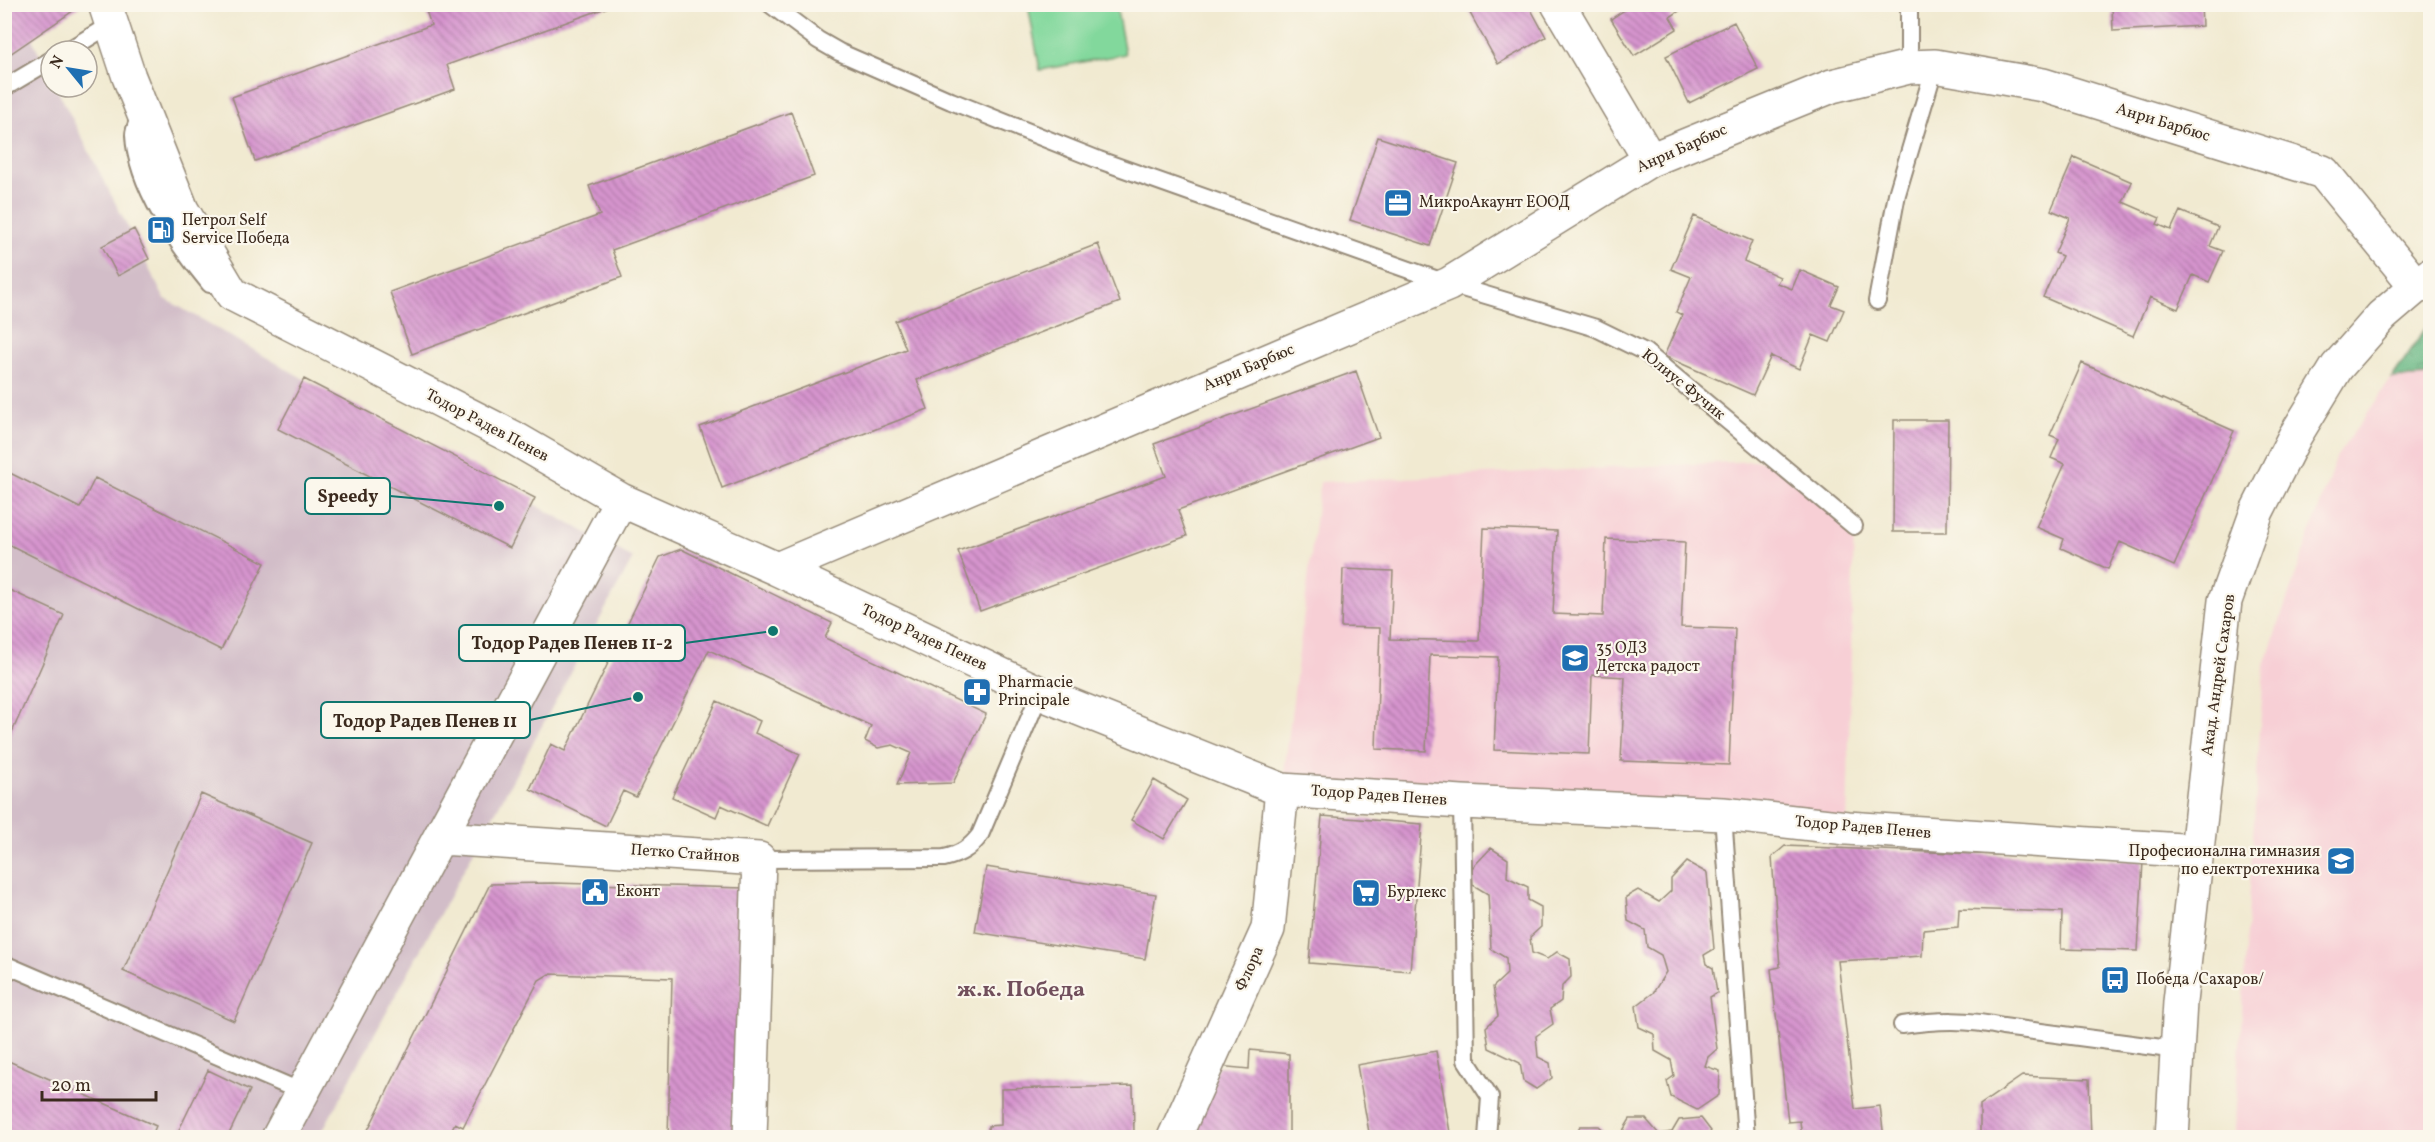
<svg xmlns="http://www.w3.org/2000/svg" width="2435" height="1142" viewBox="0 0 2435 1142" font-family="Vollkorn,serif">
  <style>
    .built { fill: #f7cfd5 }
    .industrial { fill: #d2bdc8 }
    .forest { fill: url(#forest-crowns); stroke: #527151; stroke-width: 1.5 }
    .garden { fill: #82d89c; stroke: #5e815d; stroke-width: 1.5 }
    .building { fill: url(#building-back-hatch) }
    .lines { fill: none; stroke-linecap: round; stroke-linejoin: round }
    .service-casing { stroke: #968a78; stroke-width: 20 }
    .minor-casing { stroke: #968a78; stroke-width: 36 }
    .tertiary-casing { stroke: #968a78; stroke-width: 36 }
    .service { stroke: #fff; stroke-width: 16 }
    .minor { stroke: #fff; stroke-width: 33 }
    .tertiary { stroke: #fff; stroke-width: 33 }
    .labels { text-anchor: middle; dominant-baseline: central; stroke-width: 4.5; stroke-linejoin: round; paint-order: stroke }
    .street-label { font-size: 16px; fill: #3b2a1e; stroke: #fbf7ec }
    .poi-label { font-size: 16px; fill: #3b2a1e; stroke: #fbf7ec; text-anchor: start }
    .district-label { font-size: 22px; font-weight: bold; fill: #714f5c; stroke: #fbf7ec }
    .leader { fill: none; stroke: #0f766e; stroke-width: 2 }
    .callout-dot { fill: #0f766e; stroke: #fbf7ec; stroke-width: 2 }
    .callout { fill: #fbf7ec; stroke: #0f766e; stroke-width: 2 }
    .callout-label { font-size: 18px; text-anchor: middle; font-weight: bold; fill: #3b2a1e }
  </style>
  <defs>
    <pattern id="forest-crowns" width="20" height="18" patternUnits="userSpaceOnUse" patternTransform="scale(1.5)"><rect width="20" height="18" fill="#69b884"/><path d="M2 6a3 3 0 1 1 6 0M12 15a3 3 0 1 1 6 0" fill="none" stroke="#58966b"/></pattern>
    <pattern id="building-back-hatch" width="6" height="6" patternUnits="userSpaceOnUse" patternTransform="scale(1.5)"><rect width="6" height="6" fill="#d694ce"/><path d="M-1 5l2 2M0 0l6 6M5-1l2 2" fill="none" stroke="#af79a7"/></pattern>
  </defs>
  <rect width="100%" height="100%" fill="#fbf7ec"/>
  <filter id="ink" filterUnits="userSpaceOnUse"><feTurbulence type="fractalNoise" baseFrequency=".0167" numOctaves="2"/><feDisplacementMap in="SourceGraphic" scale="12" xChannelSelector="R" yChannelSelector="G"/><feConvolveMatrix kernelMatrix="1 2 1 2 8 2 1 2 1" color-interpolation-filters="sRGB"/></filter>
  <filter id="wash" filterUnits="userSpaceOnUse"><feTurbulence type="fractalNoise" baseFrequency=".008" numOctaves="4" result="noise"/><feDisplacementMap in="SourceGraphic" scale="24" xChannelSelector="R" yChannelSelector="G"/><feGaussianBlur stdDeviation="1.35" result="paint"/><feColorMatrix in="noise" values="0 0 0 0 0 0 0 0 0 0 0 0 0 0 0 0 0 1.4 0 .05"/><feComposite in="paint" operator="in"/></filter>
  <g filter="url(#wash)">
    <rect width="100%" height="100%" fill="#f1ead1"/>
    <path class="built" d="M2430,376V1137L2234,1138L2264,666L2337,456L2392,378Z
      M1775,460L1854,526L1847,828L1282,790L1320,482Z"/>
    <path class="industrial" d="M14,4L51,76V87H56L164,298L304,379L633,558L319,1137L5,1138L4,5Z"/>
    <path class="forest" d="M2430,322V376L2392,378Z"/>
    <path class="garden" d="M1028,5H1116L1125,54L1040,70Z"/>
    <g id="blocks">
      <path class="building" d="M4,4H83L4,58Z
        M1465,4H1528L1546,37L1498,64Z
        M1627,4H1690L1670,17L1677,29L1634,56L1611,19L1629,7Z
        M2112,4H2201L2202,26L2113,31Z
        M424,5H614L447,65L455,89L255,161L232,97L431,25Z
        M1734,22L1758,69L1689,103L1666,56Z
        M791,112L814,176L612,250L622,277L412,354L390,292L600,215L589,186Z
        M1378,137L1458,163L1430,246L1350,220Z
        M2074,157L2132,182L2123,202L2160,218L2157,224L2171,230L2180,211L2218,227L2210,246L2223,251L2209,282L2193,275L2178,309L2150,297L2133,336L2043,297L2062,256L2055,253L2070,218L2051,210Z
        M1694,216L1752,241L1744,261L1780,277L1777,283L1792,289L1800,270L1839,287L1831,305L1844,310L1830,342L1813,335L1799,369L1771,356L1753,395L1664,356L1682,315L1676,312L1691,277L1671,269Z
        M134,229L149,259L118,276L102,246Z
        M1098,244L1120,302L917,380L928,409L722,488L700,427L906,349L895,321Z
        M2082,363L2234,431L2174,566L2120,542L2108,569L2061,548L2064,539L2036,527L2065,464L2051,458L2059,439L2050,435Z
        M1356,371L1379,437L1178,510L1187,536L980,611L958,551L1166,476L1154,444Z
        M304,379L535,498L510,548L278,429Z
        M1894,420H1948L1947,532H1893Z
        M4,470L80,508L95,478L265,563L221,650L4,542Z
        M1484,528L1557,531L1553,614L1603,616L1606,539L1685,542L1681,627L1735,629L1729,765L1621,761L1625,677L1592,675L1589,754L1494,750L1498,657L1430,655L1426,751L1376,749L1380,628L1341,627L1343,569L1393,571L1390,639L1479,641Z
        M681,549L832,623L825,638L986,714L953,783L897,785L911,753L893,745L878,748L865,741L871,726L709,650L636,797L623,791L606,826L530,789L551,744L565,751L660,557Z
        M5,588L64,615L5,748Z
        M717,701L760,721L755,733L800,754L767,826L721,805L716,817L672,797Z
        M1154,780L1187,800L1164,839L1131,820Z
        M201,794L312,843L234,1021L123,971Z
        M1322,816L1422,824L1410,971L1309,963Z
        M1785,846L2143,861L2138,951L2061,949L2062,912L1959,909L1958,927L1923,930L1922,956L1838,961L1855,1109L1880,1106L1884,1138H1802L1800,1121L1788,1122L1771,969L1780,967L1772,857Z
        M1491,848L1508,859L1507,877L1528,887V900L1541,907V927L1530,937L1532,953L1547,959L1557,952L1570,959L1571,977L1562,986L1561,1001L1550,1009L1553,1024L1536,1036L1538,1057L1550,1063L1552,1078L1536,1089L1523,1081L1520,1063L1489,1048L1486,1027L1498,1016L1493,987L1507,974L1506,958L1491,949L1488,894L1473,885L1472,868Z
        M1687,862L1707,873L1714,949L1704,955L1706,964L1713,968L1717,993L1710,997L1717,1049L1708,1057L1705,1066L1720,1071L1719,1095L1697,1110L1671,1097L1667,1081L1674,1076L1671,1060L1655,1051L1654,1034L1639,1027L1636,1006L1653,993L1666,972L1661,955L1647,947L1645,930L1628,921L1626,897L1638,890L1659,902L1671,891V879Z
        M986,867L1156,894L1145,959L975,932Z
        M552,883L745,888L738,1138H668L672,978L549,974L539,980L463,1127L455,1123L447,1138H364L490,884Z
        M1250,1050L1289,1054V1138H1189L1218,1066L1249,1069Z
        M1436,1051L1451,1138H1370L1357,1065Z
        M4,1059L156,1126L151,1138H4Z
        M208,1070L250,1090L227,1138H175Z
        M2022,1076L2089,1079L2091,1138H1980V1105Z
        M1133,1086L1134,1134H1120L1121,1138H989L988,1126L1001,1125V1089Z
        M1701,1118L1711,1131L1706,1138H1574L1580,1126H1599L1610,1136L1621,1134L1630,1119H1646L1659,1134L1672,1132L1679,1120Z"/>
    </g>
  </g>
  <g filter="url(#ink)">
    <use href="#blocks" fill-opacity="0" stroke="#968a78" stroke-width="1.5"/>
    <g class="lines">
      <g class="service-casing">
        <path id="service" d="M770,4L818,40L839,52L951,101L1099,160L1449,284L1596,328L1645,352L1854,526
          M67,51L111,24
          M1909,67V4
          M4,88L51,60
          M141,113C139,120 134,128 134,135C136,185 179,247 210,284
          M1877,301L1897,194L1935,66
          M1462,802L1466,1060L1490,1097L1487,1138
          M1723,814L1746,1138
          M759,859L944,858C961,854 970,848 980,835L1040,693
          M4,964L302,1092
          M1902,1025C1938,1020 1968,1019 2003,1027L2177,1050"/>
      </g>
      <g class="minor-casing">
        <path id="minor" d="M105,4L129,77L182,210L232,294L514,438L621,500L777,569L1040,693L1282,790L1462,802L1723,814L1847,828L2197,851
          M1558,4L1650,160
          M777,569L1449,284L1650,160L1832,86L1909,67L1935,66L2043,85L2323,172L2417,287
          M441,838L759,859L750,1138
          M278,1138L621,500
          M1174,1138L1268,929L1282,790"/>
      </g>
      <g class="tertiary-casing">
        <path id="tertiary" d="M2172,1138L2180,1002L2225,601L2257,511L2295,436L2337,367L2382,316L2430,275"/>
      </g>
      <use href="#service" class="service"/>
      <use href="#minor" class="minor"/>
      <use href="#tertiary" class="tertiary"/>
    </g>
  </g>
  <defs>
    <g id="office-square" transform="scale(1.5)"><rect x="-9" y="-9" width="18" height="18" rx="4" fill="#1f6fb2" stroke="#fbf7ec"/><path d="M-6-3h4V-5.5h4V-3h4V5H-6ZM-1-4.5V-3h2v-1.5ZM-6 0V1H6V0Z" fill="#fff"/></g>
    <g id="fuel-square" transform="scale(1.5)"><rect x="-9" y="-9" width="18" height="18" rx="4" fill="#1f6fb2" stroke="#fbf7ec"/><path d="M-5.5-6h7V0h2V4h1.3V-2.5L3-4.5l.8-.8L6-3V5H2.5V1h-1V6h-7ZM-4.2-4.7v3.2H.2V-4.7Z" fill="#fff"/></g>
    <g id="school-square" transform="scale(1.5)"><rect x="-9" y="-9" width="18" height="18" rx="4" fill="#1f6fb2" stroke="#fbf7ec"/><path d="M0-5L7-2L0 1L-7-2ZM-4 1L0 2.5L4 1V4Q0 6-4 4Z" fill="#fff"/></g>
    <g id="pharmacy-square" transform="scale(1.5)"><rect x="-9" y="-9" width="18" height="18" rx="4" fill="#1f6fb2" stroke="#fbf7ec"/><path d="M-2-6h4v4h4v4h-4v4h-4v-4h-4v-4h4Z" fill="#fff"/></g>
    <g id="civic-square" transform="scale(1.5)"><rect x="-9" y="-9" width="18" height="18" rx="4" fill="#1f6fb2" stroke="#fbf7ec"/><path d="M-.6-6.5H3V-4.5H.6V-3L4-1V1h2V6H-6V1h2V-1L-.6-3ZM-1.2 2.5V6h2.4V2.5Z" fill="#fff"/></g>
    <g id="supermarket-square" transform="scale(1.5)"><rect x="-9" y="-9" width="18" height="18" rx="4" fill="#1f6fb2" stroke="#fbf7ec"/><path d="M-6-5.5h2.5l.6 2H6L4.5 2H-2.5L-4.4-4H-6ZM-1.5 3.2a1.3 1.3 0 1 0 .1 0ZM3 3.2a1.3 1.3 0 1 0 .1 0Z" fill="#fff"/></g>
    <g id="bus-square" transform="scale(1.5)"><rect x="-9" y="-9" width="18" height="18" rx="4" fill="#1f6fb2" stroke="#fbf7ec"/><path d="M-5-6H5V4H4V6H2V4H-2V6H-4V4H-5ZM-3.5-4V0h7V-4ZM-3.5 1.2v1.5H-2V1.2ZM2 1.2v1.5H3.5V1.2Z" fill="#fff"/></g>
  </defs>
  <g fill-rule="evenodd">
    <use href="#office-square" x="1398" y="203"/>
    <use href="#fuel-square" x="161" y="230"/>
    <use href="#school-square" x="1575" y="658"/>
    <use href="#pharmacy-square" x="977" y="692"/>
    <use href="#school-square" x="2341" y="861"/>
    <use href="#civic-square" x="595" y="892"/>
    <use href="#supermarket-square" x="1366" y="893"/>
    <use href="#bus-square" x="2115" y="980"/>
  </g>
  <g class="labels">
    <g class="street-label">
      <text transform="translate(2163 123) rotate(17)">Анри Барбюс</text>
      <text transform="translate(1682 149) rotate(-24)">Анри Барбюс</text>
      <text transform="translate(1249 368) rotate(-23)">Анри Барбюс</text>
      <text transform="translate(1683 385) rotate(39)">Юлиус Фучик</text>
      <text transform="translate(487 426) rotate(28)">Тодор Радев Пенев</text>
      <text transform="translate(924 638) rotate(25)">Тодор Радев Пенев</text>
      <text transform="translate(2219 675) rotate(-82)">Акад. Андрей Сахаров</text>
      <text transform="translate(1379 796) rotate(4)">Тодор Радев Пенев</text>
      <text transform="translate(1863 828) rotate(5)">Тодор Радев Пенев</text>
      <text transform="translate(685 854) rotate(4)">Петко Стайнов</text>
      <text transform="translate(1250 969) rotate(-66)">Флора</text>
    </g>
    <g class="poi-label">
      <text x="1419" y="203">МикроАкаунт ЕООД</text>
      <text x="182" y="221">Петрол Self<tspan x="182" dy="18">Service Победа</tspan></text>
      <text x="1596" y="649">35 ОДЗ<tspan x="1596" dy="18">Детска радост</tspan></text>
      <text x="998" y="683">Pharmacie<tspan x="998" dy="18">Principale</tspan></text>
      <text x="2320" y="852" text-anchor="end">Професионална гимназия<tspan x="2320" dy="18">по електротехника</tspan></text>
      <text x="616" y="892">Еконт</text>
      <text x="1387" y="893">Бурлекс</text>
      <text x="2136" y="980">Победа /Сахаров/</text>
    </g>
    <g class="district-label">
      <text x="1021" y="990">ж.к. Победа</text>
    </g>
  </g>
  <path class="leader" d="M499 506L390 496M773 631L685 643M638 697L530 720"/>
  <g class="callout-dot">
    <circle cx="499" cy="506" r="6"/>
    <circle cx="773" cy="631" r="6"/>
    <circle cx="638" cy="697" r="6"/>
  </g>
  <g class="callout">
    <rect x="305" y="478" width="85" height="36" rx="6"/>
    <rect x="459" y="625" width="226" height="36" rx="6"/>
    <rect x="321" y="702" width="209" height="36" rx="6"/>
  </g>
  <g class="callout-label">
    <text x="348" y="502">Speedy</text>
    <text x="572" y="649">Тодор Радев Пенев 11-2</text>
    <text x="425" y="727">Тодор Радев Пенев 11</text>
  </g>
  <rect width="2435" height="1142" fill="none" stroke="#fbf7ec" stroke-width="24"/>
  <g transform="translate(69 69) rotate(300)"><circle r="28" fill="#fbf7ec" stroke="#aea59a" stroke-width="1.5"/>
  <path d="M0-4.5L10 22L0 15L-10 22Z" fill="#1f6fb2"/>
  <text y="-9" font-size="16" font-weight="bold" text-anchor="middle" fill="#3b2a1e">N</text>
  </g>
  <path d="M42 1091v9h114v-9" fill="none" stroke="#3b2a1e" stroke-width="3"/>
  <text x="51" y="1091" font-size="18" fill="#3b2a1e" stroke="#fbf7ec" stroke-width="4.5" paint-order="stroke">20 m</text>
</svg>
